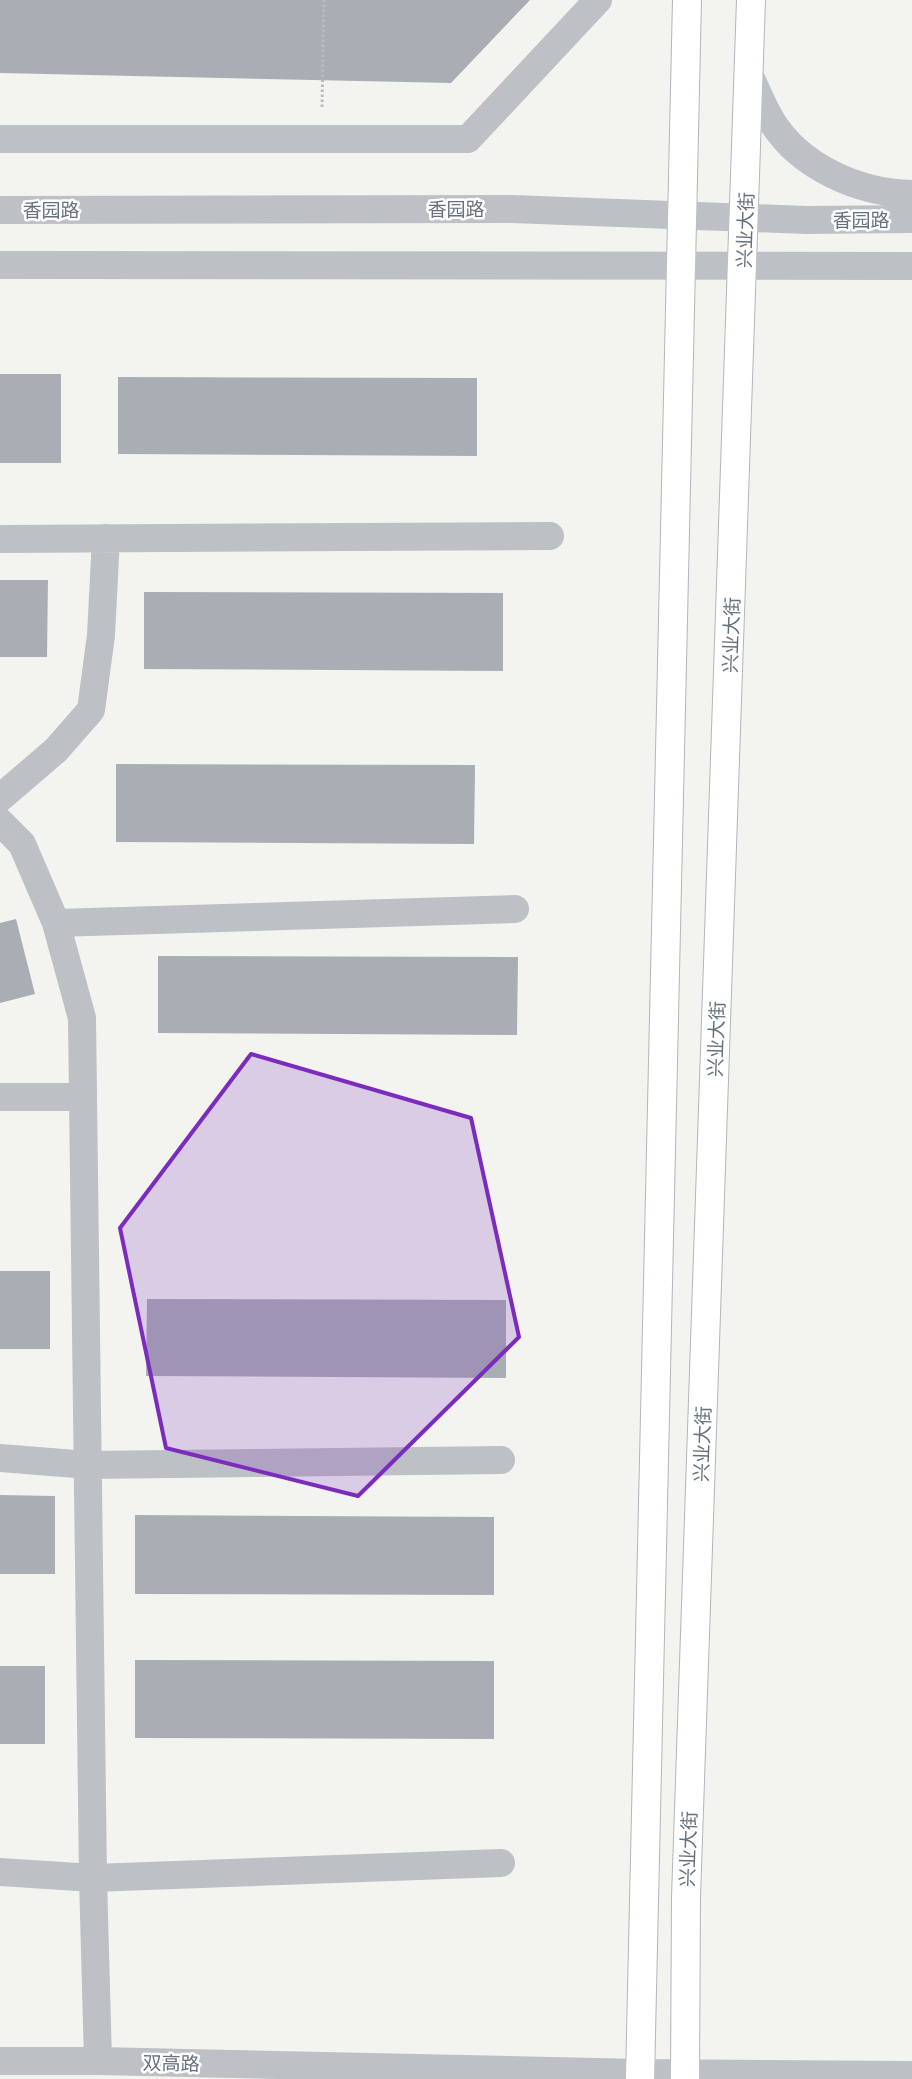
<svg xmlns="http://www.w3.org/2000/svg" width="912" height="2079" viewBox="0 0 912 2079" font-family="Mulish,'Noto Sans SC',sans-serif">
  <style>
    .building { fill: #a8aeb3 }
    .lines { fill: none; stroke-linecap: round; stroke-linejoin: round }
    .secondary-casing { stroke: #b2b6ba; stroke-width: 30 }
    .path { stroke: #b9bbbd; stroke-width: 3; stroke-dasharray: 2.5 2.5; stroke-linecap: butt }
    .minor { stroke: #bdc0c4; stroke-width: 28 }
    .tertiary { stroke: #bdc0c4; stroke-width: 28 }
    .secondary { stroke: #fff; stroke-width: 28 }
    .marked { fill: #7b2cbf; fill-opacity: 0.2; stroke: #7b2cbf; stroke-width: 4; stroke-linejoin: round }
    .labels { text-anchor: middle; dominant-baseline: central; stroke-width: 5; stroke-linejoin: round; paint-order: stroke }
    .street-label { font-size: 19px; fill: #65727e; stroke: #fff }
  </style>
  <rect width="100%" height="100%" fill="#f3f4f0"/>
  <path class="building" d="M0,0H530L451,83L0,73Z
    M0,374H61V463H0Z
    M118,377L477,378V456L118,454Z
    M0,580H48L47,657H0Z
    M144,592L503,593V671L144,669Z
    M116,764L475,765L474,844L116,842Z
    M16,919L35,994L0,1003V923Z
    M158,956L518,957L517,1035L158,1033Z
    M0,1271H50V1349H0Z
    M147,1299L506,1300V1378L146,1376Z
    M0,1495L55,1496V1574H0Z
    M135,1515L494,1517V1595L135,1594Z
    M135,1660L494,1661V1739L135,1738Z
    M0,1666H45V1744H0Z"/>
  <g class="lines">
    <g class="secondary-casing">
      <path id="secondary" d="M640,2079L687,0
        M685,2079L686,1897L751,0"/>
    </g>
    <path class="path" d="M322,107L324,0"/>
    <path class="minor" d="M0,139H468L598,0
      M0,539L550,536
      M0,798L56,750L91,710L101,635L106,538
      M0,822L22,844L56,923L82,1018L93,1878L98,2061
      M56,923L515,909
      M0,1097H83
      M0,1458L88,1465L501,1460
      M0,1872L93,1878L501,1863"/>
    <path class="tertiary" d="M749,74C756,89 762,105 771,120C799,167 859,193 912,194
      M0,210L512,209L806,220L912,219
      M0,265L912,266
      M0,2061H98L640,2073L912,2075"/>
    <use href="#secondary" class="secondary"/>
  </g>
  <path class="marked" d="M251,1054L471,1118L519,1337L358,1496L166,1448L120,1228Z"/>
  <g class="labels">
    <g class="street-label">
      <text x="456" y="209">香园路</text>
      <text x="51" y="210">香园路</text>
      <text x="861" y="220">香园路</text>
      <text transform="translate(745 230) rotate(-88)">兴业大街</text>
      <text transform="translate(731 635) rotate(-88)">兴业大街</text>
      <text transform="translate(716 1039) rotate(-88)">兴业大街</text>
      <text transform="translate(702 1444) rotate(-88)">兴业大街</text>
      <text transform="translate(688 1849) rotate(-88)">兴业大街</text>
      <text transform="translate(171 2063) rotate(1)">双高路</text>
    </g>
  </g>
</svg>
